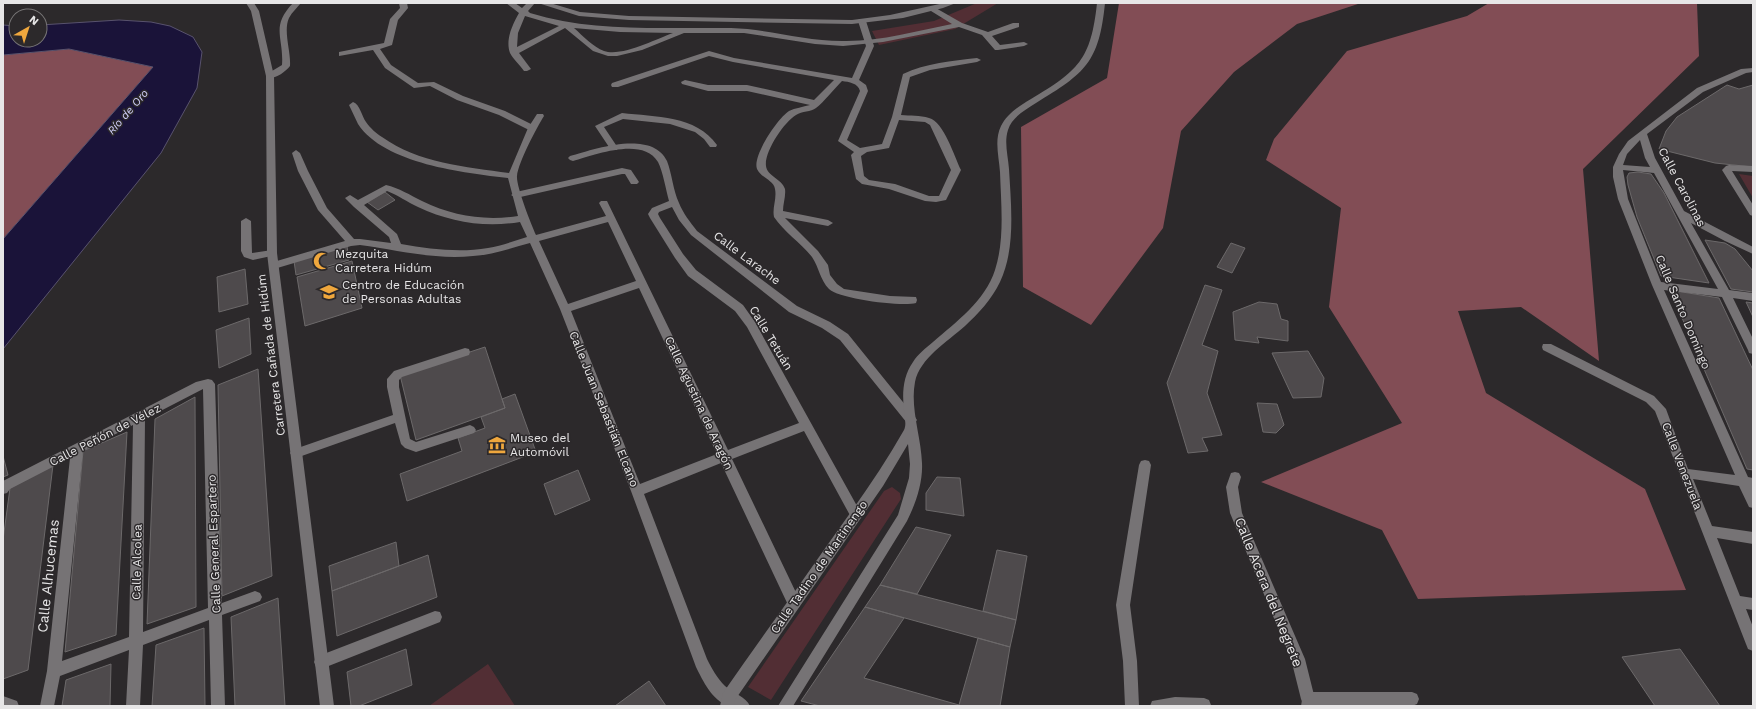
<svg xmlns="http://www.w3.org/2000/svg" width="1756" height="709" viewBox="0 0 1756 709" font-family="'Work Sans',sans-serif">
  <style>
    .green { fill: #522e34 }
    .forest { fill: #824d55 }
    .water { fill: #1a1339; stroke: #58526d }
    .building { fill: #4e4a4c; stroke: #6c696a }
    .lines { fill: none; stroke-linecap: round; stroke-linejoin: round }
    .service { fill: #767375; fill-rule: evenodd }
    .pedestrian { fill: #767375; fill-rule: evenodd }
    .minor { fill: #767375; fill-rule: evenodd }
    .tertiary { fill: #767375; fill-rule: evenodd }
    .labels { text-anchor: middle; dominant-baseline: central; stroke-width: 3; stroke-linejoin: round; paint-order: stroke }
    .far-water-label { font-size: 11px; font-style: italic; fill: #d3d1fd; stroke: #2c292b }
    .street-label { font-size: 12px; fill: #e7e6e7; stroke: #2c292b }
    .poi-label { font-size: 12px; fill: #e7e6e7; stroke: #2c292b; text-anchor: start }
    .near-street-label { font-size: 14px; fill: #e7e6e7; stroke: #2c292b }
  </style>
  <rect width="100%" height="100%" fill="#2c292b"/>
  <path class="green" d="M977,3H998L955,29L879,45L872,31L934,21Z
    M1739,174L1753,176V198Z
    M892,487L900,493L901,499L771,700L748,687L884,491Z
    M488,664L515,706H429Z"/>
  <path class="forest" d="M1119,3H1361L1297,24L1234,72L1181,131L1163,228L1091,325L1023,287L1021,127L1107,78Z
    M1489,3H1697L1699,56L1583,169L1599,361L1521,307L1458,311L1486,393L1645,489L1686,590L1418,599L1382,530L1261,482L1402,423L1329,307L1341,208L1266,160L1274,139L1347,51L1467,16Z
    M69,49L153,67L3,239V55Z"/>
  <path class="water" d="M119,20L151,22L170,26L193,37L202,52L197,88L161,153L3,349V239L153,67L69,49L3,55V25L16,26V40H40V25Z"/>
  <path class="building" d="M1727,85L1739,89L1753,85V167L1715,163L1659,149L1666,131L1677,117Z
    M1638,172L1651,174L1664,193L1709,283L1661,276L1637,217L1628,185L1627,177L1629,173Z
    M385,192L395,200L378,210L367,202Z
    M1705,240L1725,243L1735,249L1753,271V292L1731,289Z
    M1231,243L1245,248L1232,273L1217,267Z
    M347,246L349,260L296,275L294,261Z
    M352,261L362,308L305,326L297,277Z
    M245,269L248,304L219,312L217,277Z
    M1205,285L1222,290L1202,345L1218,351L1207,393L1222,435L1202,438L1208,451L1188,453L1167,383Z
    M1670,290L1719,298L1753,370V470L1747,469Z
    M1259,302L1277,304L1281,319L1288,321V341L1257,337L1259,343L1235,340L1233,312Z
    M1746,302L1753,303V317Z
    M249,318L251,354L219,368L216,330Z
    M485,347L505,408L416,440L400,375Z
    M1308,351L1324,378L1321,397L1293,398L1272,353Z
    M258,369L272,576L222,596L218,385Z
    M515,394L536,452L407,501L400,474L462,451L458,438L485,428L481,417L505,408L502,399Z
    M195,397L196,607L147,624L155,419Z
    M1257,403L1277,404L1284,425L1276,433L1263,432Z
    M127,432L116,635L65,652L83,451Z
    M3,456L8,475L3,477Z
    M53,465L28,670L3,679V540L10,488Z
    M578,470L590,500L555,515L544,484Z
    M937,477L960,478L964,516L926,510V493Z
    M916,527L951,535L917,594L880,585Z
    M396,542L399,566L332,591L329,566Z
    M997,550L1027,556L1016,620L983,611Z
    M428,555L437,597L337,636L332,591Z
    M880,585L1016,620L1010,647L865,607Z
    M278,598L285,706H235L231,617Z
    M865,607L904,618L864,678L959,705L978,638L1010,647L1000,706H820L801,701Z
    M204,628L205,706H152L156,645Z
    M406,649L412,685L359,706H351L347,672Z
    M1680,649L1720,706H1655L1622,657Z
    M111,664L110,706H62L66,680Z
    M649,681L666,706H615Z"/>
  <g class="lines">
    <path class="service" d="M622,168L631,170L639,182L637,184H631L625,174H622L516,198L511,195L516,192Z
      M465,348L469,349L470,352L469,355L402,377L399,380V387L410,439L416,442L470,425L474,427L476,430L474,433L416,452L405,448L401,444L395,423L296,458L292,456L290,453L292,450L393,415L387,387V379L394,371Z
      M1235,472L1239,473L1241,477L1238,487L1242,513L1305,659L1315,699L1313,704L1308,706L1303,704L1301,699L1291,659L1230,513L1226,487L1231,473Z
      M435,611L440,612L442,617L440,622L321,669L316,667L314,662L316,657Z"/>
    <path class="pedestrian" d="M399,3H407L408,8L398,20L392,45L380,49L391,65L418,83L434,82L463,96L505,111L535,126L536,128L535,130H529L499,115L457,100L430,86L414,88L385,68L373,50L339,56V52L384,43L390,19L400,8Z
      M859,19H865L866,21L874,46L859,80L866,85L868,91L847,140L860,148L882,144L892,117L903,74C926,63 952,61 977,58L981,60L977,62L930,70L910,77L901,115C910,116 920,115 929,118C944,122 954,156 961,170L946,200L936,202L925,201L889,189L862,184L856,179L851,155L854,152L838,141L860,91C858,83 849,82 842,81C835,88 823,103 816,108C811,112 802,111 796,115C784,122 764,152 766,166C767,176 782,179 785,189C786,196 783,204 783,211L828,220L833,223L828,226L785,218L818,251L828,265L830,275L837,284L844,289L890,296L916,297L917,300L916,303C902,307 839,299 829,289C820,280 819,267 812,257C801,243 784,232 774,217C772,208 777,199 775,189C774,180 761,178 757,169C752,156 778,118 789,111C795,108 803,107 810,105L747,91H708L682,84L681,82L685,80L708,85H747L814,100L834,80L733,62L709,56L618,87H612L611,85L612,83L709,51L734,58L852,78L866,46L858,21ZM899,120L925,122L930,125L951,170L939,196H929L895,184L869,180L864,176L861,156L867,152L889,148Z
      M622,113C655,117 696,115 717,145L716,147H710L704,139L695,132L670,124L623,119L604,127L618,148L617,150H611L595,126Z"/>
    <path class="minor" d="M293,3H301C297,8 292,12 289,18C283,31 291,51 290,66C285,72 276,79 267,78V74L282,65C284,37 270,27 293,3Z
      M506,3H515L522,8L527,3H535L528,11L530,13C595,33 664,27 731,28C768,29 805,41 842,41C879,42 916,31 952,24L931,11L930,9L934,7L962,23L988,32L1013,23H1019V27L992,36L1000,45L1024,42L1028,44L1024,46L998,50H995L982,35L959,27L883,42L843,46L815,44L744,33H684L642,50L617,56H608L593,51L565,28L519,53L531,69L527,71H524C520,65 513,59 510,53C505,39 513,24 519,13ZM525,16L559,26L517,47L518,33ZM574,28L620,32L673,33C656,39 622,57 604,51C593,47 583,36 574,28Z
      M1753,68V72L1746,73L1703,92L1647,134L1655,158L1684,211L1753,247V254L1725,241L1691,223L1729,290L1753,293V301L1733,298L1753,339V354L1749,353L1748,350L1722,297L1664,290L1748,477L1753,478V508L1749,507L1739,486L1693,479L1712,526L1753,532V544L1717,538L1740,596L1753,598V610L1746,609L1753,627V651L1748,649L1746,644L1655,411L1646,402L1543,350L1542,347L1543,344H1551L1654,396L1666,409L1688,469L1735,475L1652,285L1618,199L1613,177V167L1619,154L1628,141L1697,88L1741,69ZM1640,140L1645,158L1650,167L1623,165L1627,154ZM1623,170L1654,173L1718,289L1661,282L1628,199Z
      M353,102C360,104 362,117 366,122C370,128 377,134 382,137C418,163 466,167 509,173L528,128L537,114H543L544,116C537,127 518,163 517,176C516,186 531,224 536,235L606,216L599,203L601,201H607L728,450L799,423L747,327L735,311L688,276L675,258L650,218L648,214L652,208L669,201C666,190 663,172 658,162C643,136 594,155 573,161L570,160L568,158L570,156C594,149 652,129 667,161C672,174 673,190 679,203C683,213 690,222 697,231L797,306L830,322L848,334L915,417L917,420L915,423L911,425L907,423L840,340L822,328L789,312L691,235L679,220L672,207L659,212L658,214L660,218L683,254L696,270L743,305L755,322L862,515L860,519L856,520L852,519L804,431L732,459L801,603L799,607L794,609L789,607L721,463L644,494L707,659C712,669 717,678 725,686C733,693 746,697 750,706C744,706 734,708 728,706C712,700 703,681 696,667L631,491L560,309L530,243C511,248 492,255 473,256C435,260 397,250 360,245L351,246L274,269L270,267L269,265L270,263L345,241L318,210L298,171L292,153L296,150L300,153L308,171L327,208L354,239H360L391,243L389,237L354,207L345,198L350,195L358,200L386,185C399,188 410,195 422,201C453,216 484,221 518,216L508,178C465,173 384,164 358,124C355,118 352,111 349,105ZM387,191C398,195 407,202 418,207C450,222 484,228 520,222L527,237C514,241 501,246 488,248C459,253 430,249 401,244L397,234L364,205ZM608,222L636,281L568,304L539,241ZM639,288L717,454L640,484L571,311Z
      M1729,165L1753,166V172L1732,171L1753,205V216L1750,215L1722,170L1726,166Z
      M246,218L251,221L252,253L272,250L277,253L276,255L253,260L244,257L241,251V221Z
      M208,379L212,380L215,384L222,603L255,591L260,593L262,597L260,601L222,615L225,706H211L209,620L143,645L140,706H126L129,650L60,676L54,706H40L47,671L70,458L10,489L7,493L3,494V481L196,382ZM203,389L208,608L143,632L145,419ZM133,425L129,637L62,661L83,451Z
      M1145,460L1149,461L1151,465L1130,605L1137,661L1139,706H1125L1123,661L1116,605L1139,465L1141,461Z
      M1308,692H1412L1417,694L1419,699L1417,704L1412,706H1301L1303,694Z
      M3,696L17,701L19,706H3Z
      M1175,697L1204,698L1209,700L1211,705L1150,706L1152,701Z"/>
    <path class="tertiary" d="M246,3H254L259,11L274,76L277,253L334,706H320L267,253L266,76L251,11Z
      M538,3H550L580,12L629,16L852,20L890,15L944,3H956L943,8L903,18L852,24L629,20L579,16Z
      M1097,3H1105C1099,63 1085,73 1036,103C1025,110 1012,117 1008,130C1004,142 1008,156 1009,169C1011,205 1016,248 1000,282C992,299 978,314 965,326C947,342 920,358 915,382C910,408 921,436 922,463C923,482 916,503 907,521L793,706H778L898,515L909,478L910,464L908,444L883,486L735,700L734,706H720L723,693C757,644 792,596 826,547C853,509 881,471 904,430C907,424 904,416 904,410C902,393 903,376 913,362C918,354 926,348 933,342C956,322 985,301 995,270C1005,239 1001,204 1000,172C999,157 994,140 1001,126C1007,114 1019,106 1031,99C1078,71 1091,60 1097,3Z"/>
  </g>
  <defs>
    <g id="mosque-bare" transform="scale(1.38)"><path d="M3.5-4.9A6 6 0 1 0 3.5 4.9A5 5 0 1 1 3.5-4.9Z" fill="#efa73d" stroke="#2c292b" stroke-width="2.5" paint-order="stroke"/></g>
    <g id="school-bare" transform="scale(1.38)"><path d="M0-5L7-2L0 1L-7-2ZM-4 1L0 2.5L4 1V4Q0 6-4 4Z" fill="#efa73d" stroke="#2c292b" stroke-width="2.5" paint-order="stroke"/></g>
    <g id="museum-bare" transform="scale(1.38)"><path d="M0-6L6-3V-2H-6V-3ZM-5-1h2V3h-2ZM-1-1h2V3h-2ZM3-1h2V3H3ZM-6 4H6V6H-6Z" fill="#efa73d" stroke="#2c292b" stroke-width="2.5" paint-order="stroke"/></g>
  </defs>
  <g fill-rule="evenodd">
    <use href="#mosque-bare" x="322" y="261"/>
    <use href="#school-bare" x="329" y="292"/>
    <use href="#museum-bare" x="497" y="445"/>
  </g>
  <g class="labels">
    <g class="far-water-label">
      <text transform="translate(128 112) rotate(-49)">Río de Oro</text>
    </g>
    <g class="street-label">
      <text transform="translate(1682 187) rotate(62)">Calle Carolinas</text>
      <text transform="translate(747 258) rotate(37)">Calle Larache</text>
      <text transform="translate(1683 312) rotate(67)">Calle Santo Domingo</text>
      <text transform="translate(771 338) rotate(59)">Calle Tetuán</text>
      <text transform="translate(271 355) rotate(-97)">Carretera Cañada de Hidúm</text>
      <text transform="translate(699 403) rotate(65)">Calle Agustina de Aragón</text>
      <text transform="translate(604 409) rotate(68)">Calle Juan Sebastián Elcano</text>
      <text transform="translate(105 435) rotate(-27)">Calle Peñón de Vélez</text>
      <text transform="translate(1682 466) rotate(69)">Calle Venezuela</text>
      <text transform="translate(214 544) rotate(-92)">Calle General Espartero</text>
      <text transform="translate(137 562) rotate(-89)">Calle Alcolea</text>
      <text transform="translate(819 567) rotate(-55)">Calle Tadino de Martinengo</text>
    </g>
    <g class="poi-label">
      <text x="335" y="254">Mezquita<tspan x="335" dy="14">Carretera Hidúm</tspan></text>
      <text x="342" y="285">Centro de Educación<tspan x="342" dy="14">de Personas Adultas</tspan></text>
      <text x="510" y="438">Museo del<tspan x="510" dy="14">Automóvil</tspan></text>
    </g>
    <g class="near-street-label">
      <text transform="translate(48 576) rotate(-84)">Calle Alhucemas</text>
      <text transform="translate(1269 592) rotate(68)">Calle Acera del Negrete</text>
    </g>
  </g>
  <rect width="1756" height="709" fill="none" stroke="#e7e6e7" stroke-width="8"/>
  <g transform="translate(28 28) rotate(39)"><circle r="19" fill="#2c292b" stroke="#777576"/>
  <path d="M0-3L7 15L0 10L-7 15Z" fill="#efa73d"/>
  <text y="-6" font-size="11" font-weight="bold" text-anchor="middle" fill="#e7e6e7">N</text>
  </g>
</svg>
